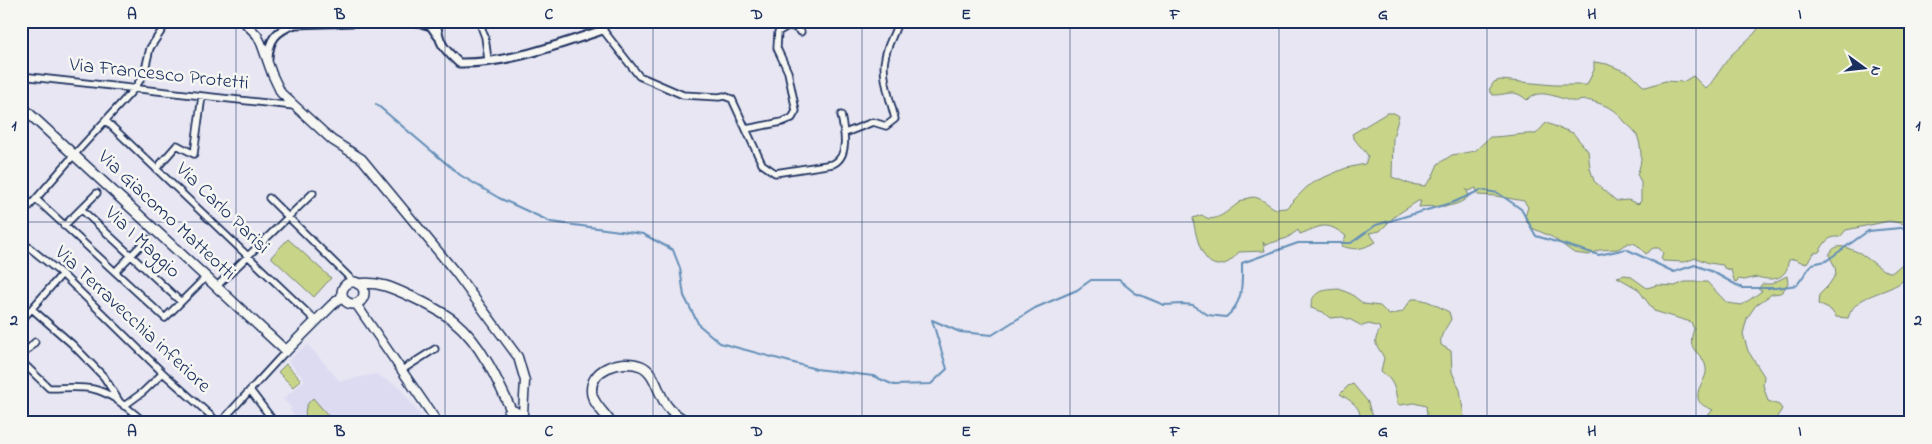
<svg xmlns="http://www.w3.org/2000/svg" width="1932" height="444" viewBox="0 0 1932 444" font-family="'Indie Flower',sans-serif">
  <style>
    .built { fill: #dddbf2 }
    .green { fill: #c8d588; stroke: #728273 }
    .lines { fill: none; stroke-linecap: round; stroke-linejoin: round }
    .stream { stroke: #638eb7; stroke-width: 2 }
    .minor-casing { stroke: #1b2f5e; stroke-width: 9 }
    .tertiary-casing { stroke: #1b2f5e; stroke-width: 11 }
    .secondary-casing { stroke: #1b2f5e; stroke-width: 11 }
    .primary-casing { stroke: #1b2f5e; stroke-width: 12 }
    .minor { stroke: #f6f6f2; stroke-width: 5.5 }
    .tertiary { stroke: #f6f6f2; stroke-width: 7 }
    .secondary { stroke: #f6f6f2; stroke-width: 8 }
    .primary { stroke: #f6f6f2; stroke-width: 9 }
    .grid { fill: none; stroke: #1b2f5e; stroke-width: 1; stroke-opacity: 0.55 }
    .labels { text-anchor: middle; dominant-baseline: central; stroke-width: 5; stroke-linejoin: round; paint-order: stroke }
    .street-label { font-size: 20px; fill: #1b2f5e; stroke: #f6f6f2 }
    .neatline { fill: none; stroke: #1b2f5e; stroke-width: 2 }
    .grid-label { font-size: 16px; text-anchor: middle; font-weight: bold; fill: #1b2f5e }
  </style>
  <rect width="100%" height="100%" fill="#e7e6f2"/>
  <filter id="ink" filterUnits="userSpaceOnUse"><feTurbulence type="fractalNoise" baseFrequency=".02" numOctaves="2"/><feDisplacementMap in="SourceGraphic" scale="10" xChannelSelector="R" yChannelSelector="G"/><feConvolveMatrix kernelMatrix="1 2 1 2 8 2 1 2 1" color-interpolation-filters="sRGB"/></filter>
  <g filter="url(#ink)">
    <path class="built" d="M308,345L340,381L376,374L399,387L426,423H300L290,410L292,408L283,399L305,380L288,361L301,349Z"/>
    <path class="green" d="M1764,21H1911V225L1889,221L1846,230L1840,237C1827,236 1825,243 1819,252L1814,253L1806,264L1794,259L1789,260C1787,264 1788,269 1785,272C1778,282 1765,279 1757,277L1744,280L1739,279L1736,282L1734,280L1731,270L1724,268L1723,265L1709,263L1696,258L1684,262L1663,261L1661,258L1663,253L1659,248H1653L1646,254L1637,245L1633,243H1628L1618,249L1599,250L1589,255L1574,253L1552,237L1532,228L1526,221L1525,217L1528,207L1524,201L1496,196L1478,195L1476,188L1468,191L1466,189L1469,196C1455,210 1438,205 1419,207L1421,201H1418L1395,216L1380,231L1369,233L1376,242C1361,249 1358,251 1341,246L1346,236C1325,220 1322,226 1300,234L1298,230L1287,238L1265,245L1263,242L1265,251L1239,252C1234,257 1231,262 1224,264C1202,272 1195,232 1193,218L1202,215C1217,228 1234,202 1248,198C1259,194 1267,205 1276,209L1286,208L1307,187L1318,180L1346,168L1365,164L1368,156C1364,149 1354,141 1352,134L1387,113H1394L1399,116L1393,137L1392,177L1410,184L1425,186L1432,178L1438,164L1452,155L1475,151L1490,137C1505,137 1522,133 1536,134L1546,123L1573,133L1588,151L1590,168L1594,181L1614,199L1617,201L1628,200L1638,204L1641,201V182L1637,174C1643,163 1642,145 1636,133C1633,129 1629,126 1625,122C1620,116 1616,110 1608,107C1602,104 1593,101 1586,100C1581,100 1575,102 1571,101C1558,98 1538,87 1527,100C1513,88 1509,95 1493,95L1489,90L1494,82L1500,80L1554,85H1587L1594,70V62L1607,64L1631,74L1642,85L1646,87L1665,81L1683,82L1693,76L1706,89L1709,86L1730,56L1754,34Z
      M288,239L331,278L314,297L271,257Z
      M1845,247L1860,253L1883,270L1890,272H1893L1902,264L1911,261C1911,298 1857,285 1848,318L1836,317L1831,310L1818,304L1819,295L1828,286L1836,274L1835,267L1829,255C1833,247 1837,246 1845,247Z
      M1625,275L1630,276L1647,288L1657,285L1675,286L1685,282H1707L1727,303L1742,305L1762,291L1758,289L1762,284H1771L1787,276L1788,283L1783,291L1780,293L1772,294L1756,305L1747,318L1743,334L1748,351L1764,376L1763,385L1768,401L1779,405L1782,409L1773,423H1707L1709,414L1713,410C1707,407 1699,405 1698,398C1696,386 1708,379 1706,368C1703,350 1685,354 1694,329L1691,322L1654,311L1638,289L1617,277Z
      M1339,289L1351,294L1364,304L1380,306L1389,315L1402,312L1412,299C1426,298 1437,306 1449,312L1451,319C1447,328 1439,334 1441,345L1451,351L1452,372L1460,390L1465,423H1423L1427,414L1426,406L1414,403L1400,405L1397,403C1396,388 1393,380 1381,371L1384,358C1378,345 1371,345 1380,330L1379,327L1369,324L1362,326L1351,320L1342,317L1330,318L1323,312L1311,308C1311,290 1325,290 1339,289Z
      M286,364L301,380L293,387L278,372Z
      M1353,384L1368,402L1370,410L1377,423H1358C1365,409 1351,401 1340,394L1348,386Z
      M313,398L333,421L331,423L308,421C303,412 305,405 313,398Z"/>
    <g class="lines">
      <path class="stream" d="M376,104L460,175L499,198L551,222L643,234L673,250L680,268L684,296L699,325L720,343L816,369L873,376L894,385L931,384L947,369L932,320L960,332L992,335L1035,308L1077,290L1091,280H1119L1135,293L1164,305L1183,304L1193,305L1208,315L1226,317C1244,302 1242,284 1242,263L1298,243H1351L1376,225L1454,202L1481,190L1498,193L1521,209L1536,236L1599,255L1626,249L1674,272L1695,265L1713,272L1742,288H1776L1797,285L1812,264L1826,261L1868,231L1911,227"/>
      <g class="minor-casing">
        <path id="minor" d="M151,21L162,29
          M479,21L485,37L488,60
          M596,21L639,76L683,95L719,97L724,96L732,99L762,164L775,173L833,164C850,156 844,130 841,115
          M21,76L294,106
          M105,120L316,321
          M746,129L782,122L792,118L796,111L788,72L777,48L778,32L788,26L794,27L801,32
          M845,133L873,122L886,126L895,119C891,102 881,75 885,58C887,44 895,34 898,21
          M156,169L177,145L194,154L202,96
          M269,198L355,283
          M36,199L165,318L206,277
          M81,209L181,302
          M21,216L74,155L135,88L144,74L150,48L168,21
          M64,226L97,193
          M21,241L62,274L163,373L219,423
          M115,272L147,239
          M216,287L313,193
          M32,309L72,344L104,377L119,401
          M21,321L62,274
          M21,357L35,342
          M21,361L49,388C63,388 79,386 93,389C113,393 130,411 146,423
          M402,370L435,349
          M250,390L275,423
          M124,406L143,392L163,373
          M220,423L286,351"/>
      </g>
      <g class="tertiary-casing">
        <path id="tertiary" d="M414,21L431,26L438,36
          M436,21C439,44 443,48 459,63C508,64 557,45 603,30
          M268,59C269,39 276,31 295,24L381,21"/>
      </g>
      <g class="secondary-casing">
        <path id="secondary" d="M243,21L257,35L261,43L272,74L281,93L332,140L362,159L456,273L518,357L525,381L523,413L521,418
          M356,304L438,423"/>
      </g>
      <g class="primary-casing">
        <path id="primary" d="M21,23L23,21
          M21,106L286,351L332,305L342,297
          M342 293a11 11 0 1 1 22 0a11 11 0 1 1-22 0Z
          M358,284C378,281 393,288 410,296C425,303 440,310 454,321C481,343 498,381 512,412
          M507,423L506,418L508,414L514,411L520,415V423
          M611,423C605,413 595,406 592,395C587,369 622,358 641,366C656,372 658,396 668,407C673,414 682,418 689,423"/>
      </g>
      <use href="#minor" class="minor"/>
      <use href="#tertiary" class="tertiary"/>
      <use href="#secondary" class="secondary"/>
      <use href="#primary" class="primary"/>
    </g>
  </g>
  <path class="grid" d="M236,21V423M445,21V423M653,21V423M862,21V423M1070,21V423M1279,21V423M1487,21V423M1696,21V423M21,222H1911"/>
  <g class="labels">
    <g class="street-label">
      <text transform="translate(159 75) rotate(6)">Via Francesco Protetti</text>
      <text transform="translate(222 209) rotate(44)">Via Carlo Parisi</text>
      <text transform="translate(166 216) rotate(43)">Via Giacomo Matteotti</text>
      <text transform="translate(142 243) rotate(43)">Via I Maggio</text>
      <text transform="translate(132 320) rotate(43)">Via Terravecchia inferiore</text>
    </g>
  </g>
  <rect width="1932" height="444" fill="none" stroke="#f6f6f2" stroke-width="55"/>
  <g transform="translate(1864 68) rotate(105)" stroke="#f6f6f2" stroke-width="4" paint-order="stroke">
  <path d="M0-4L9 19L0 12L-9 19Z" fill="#1b2f5e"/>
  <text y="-8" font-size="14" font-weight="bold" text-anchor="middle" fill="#1b2f5e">N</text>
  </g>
  <rect x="28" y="28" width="1876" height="388" class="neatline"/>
  <g class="grid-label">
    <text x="132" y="19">A</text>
    <text x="340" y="19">B</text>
    <text x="549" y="19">C</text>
    <text x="757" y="19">D</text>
    <text x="966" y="19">E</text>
    <text x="1175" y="19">F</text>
    <text x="1383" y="19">G</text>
    <text x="1592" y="19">H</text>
    <text x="1800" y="19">I</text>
    <text x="14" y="130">1</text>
    <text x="1918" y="130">1</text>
    <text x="14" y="325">2</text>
    <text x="1918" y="325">2</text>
    <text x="132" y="436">A</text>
    <text x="340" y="436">B</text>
    <text x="549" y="436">C</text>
    <text x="757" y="436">D</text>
    <text x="966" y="436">E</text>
    <text x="1175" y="436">F</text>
    <text x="1383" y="436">G</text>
    <text x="1592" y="436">H</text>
    <text x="1800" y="436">I</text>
  </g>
</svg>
